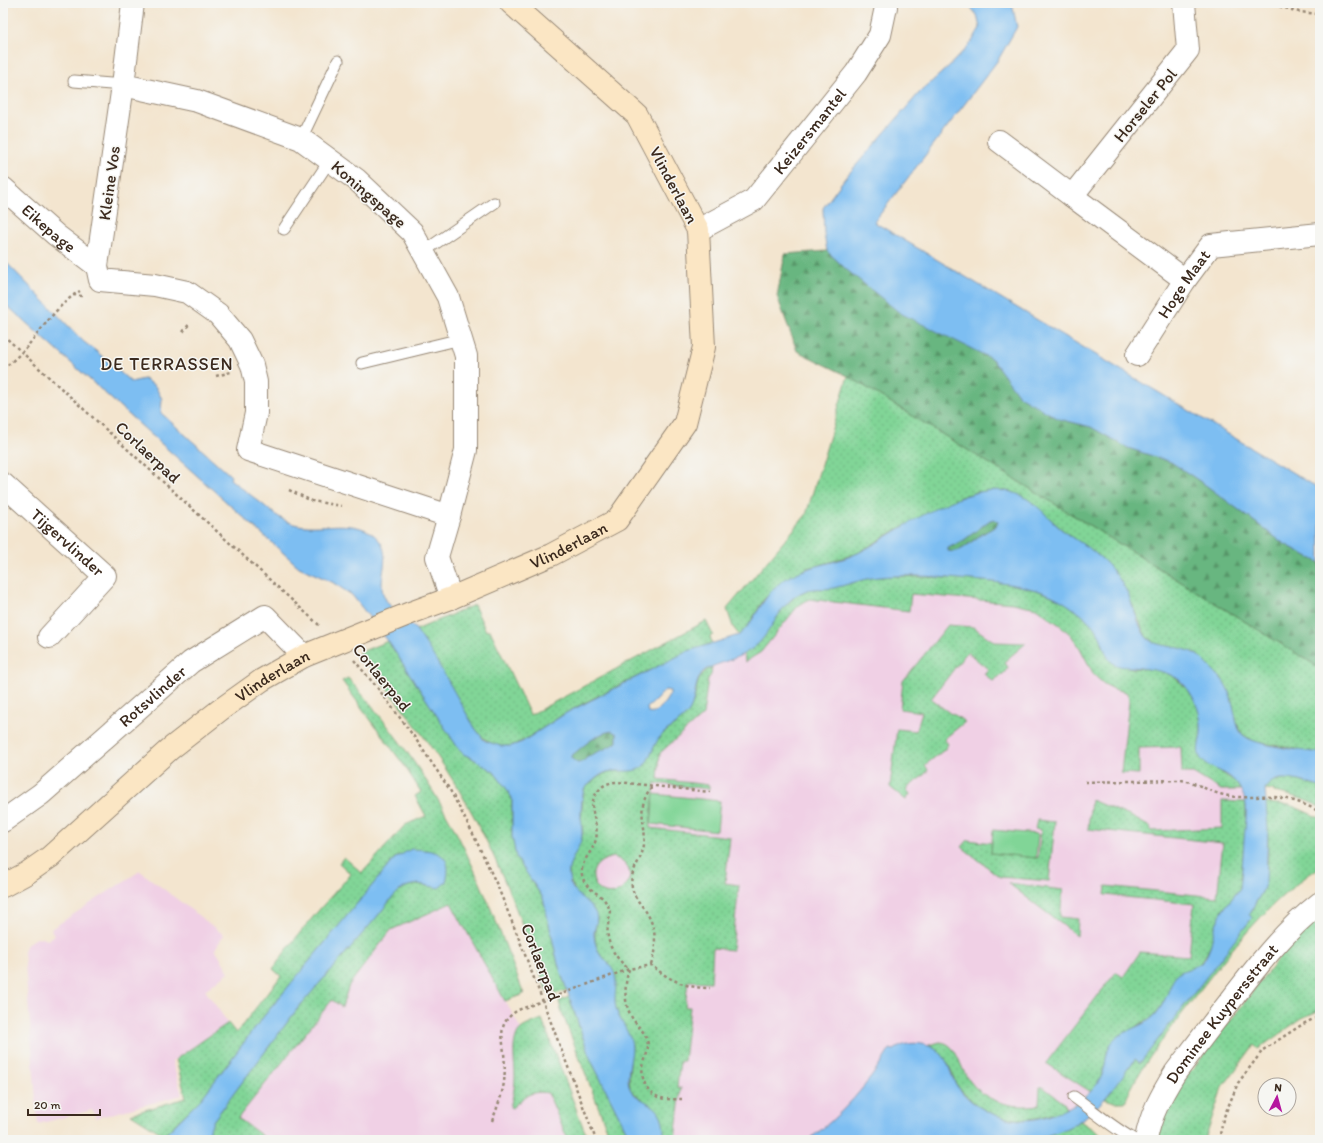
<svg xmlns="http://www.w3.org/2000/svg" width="1323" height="1143" viewBox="0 0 1323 1143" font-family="Itim,sans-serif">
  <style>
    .built { fill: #f0d0e5 }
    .grass { fill: url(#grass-dots); stroke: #5e805a; fill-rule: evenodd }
    .forest { fill: url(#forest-firs); stroke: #52704f }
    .pitch { fill: #81d597; stroke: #5e805a }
    .water { fill: #7dbef2; stroke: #5c7488; fill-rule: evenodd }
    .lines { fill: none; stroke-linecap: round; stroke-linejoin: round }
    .lane-casing { stroke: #978876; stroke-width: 13 }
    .street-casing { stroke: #978876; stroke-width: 24 }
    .secondary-casing { stroke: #978876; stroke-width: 24 }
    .path { stroke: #978876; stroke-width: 2.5; stroke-dasharray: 3 3; stroke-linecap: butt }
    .lane { stroke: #fff; stroke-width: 11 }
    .street { stroke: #fff; stroke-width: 22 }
    .secondary { stroke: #fbe6c4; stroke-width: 22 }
    .labels { text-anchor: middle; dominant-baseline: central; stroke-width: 3; stroke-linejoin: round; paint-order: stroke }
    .street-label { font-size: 17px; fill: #3b2a1e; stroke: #f6f6f2 }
    .neighbourhood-label { font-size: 18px; letter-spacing: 1px; fill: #3b2a1e; stroke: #f6f6f2 }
  </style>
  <defs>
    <pattern id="grass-dots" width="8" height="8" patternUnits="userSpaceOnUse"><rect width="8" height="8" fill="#81d597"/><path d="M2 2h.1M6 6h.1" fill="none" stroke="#70b782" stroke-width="1.8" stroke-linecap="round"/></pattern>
    <pattern id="forest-firs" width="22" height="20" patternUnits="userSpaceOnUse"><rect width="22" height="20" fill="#68b680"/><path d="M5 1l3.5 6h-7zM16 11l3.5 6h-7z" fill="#579468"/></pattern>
  </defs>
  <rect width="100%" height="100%" fill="#f6f6f2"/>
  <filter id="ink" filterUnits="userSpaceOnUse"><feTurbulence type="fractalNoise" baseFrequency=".025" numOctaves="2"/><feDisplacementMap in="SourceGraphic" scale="8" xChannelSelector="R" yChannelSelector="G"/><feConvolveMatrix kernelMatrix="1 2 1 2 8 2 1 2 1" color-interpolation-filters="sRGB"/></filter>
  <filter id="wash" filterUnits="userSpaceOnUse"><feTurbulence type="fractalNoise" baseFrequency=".012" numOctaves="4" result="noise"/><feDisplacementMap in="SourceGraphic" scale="16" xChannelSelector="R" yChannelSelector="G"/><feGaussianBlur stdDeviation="0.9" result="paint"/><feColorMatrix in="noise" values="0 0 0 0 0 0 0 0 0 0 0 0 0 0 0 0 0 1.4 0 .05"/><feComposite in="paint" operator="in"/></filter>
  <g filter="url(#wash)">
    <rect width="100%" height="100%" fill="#f3e5cf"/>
    <path class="built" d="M1038,590L1239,785L1246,804L1217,922L1131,1030L1092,1090L1069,1107L1058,1113L1020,1119L890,1049L871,1078L853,1100L834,1119L808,1140H664L663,1127L568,873L712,667L743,654L752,649L797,595Z
      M140,871L224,935L215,949L229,972L205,990L228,1023L172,1061L182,1095L96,1118L92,1110L38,1124L24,951L26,946L28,943L37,938H42L48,940L54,935L51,929Z
      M451,903L521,1029L568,1140H210L376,918Z"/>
    <path class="grass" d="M848,376L1320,668V753L1256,742L1243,735L1237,724L1230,695L1222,679L1195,653L1183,649L1157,644L1146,637L1127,593L1116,575L1100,557L1065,532L1032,503L1020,495L1005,491L977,492L960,497L891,533L858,553L827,563L807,568L764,599L745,631L739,635L733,627L727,609L806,515Z
      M892,576C927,577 961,578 995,582C1015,585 1036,588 1054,597C1064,601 1073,608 1082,615C1089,621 1096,627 1100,635C1102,640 1102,648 1106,652C1110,657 1118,662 1123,665C1130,670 1144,668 1153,669C1186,675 1208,709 1199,742C1205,751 1212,763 1220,771C1228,778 1236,779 1240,790H1221L1193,773H1182L1181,747L1139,748V774L1121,773L1129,701L1128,695L1126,692L1114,689L1104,684L1094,675L1080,648L1071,635L1061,626L1036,608L1013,603L911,594L909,611L809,599L798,606L761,652L745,662L744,654L757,644L764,636L783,608L797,595L809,589L833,588L868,578Z
      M474,605L486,631L490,630L530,715L706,621L713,635L710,636L712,643C680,654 651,670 620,685C602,694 583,703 566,713C551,721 522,745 508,746C493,748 483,739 475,728L416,630Z
      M948,625L973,627L995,642L1026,643L1004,662L1008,667L1004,673L993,681L984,674L988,669L967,652L931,699L951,714L952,713L965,722L944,739L948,744L944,750L925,765L928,770L924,775L906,789L910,794L906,800L890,787L897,729L916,731L922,712L900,709L903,681Z
      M388,641L458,748L463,754L472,758L494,772L506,788L512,798V836L534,885L543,898L558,964L567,990L556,994L554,989L547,992C528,940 510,889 486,840C453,772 407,711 358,653Z
      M712,667L711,675L708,679L703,715L660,753L658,779L709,785V789L655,783L650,828L730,837L725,883L739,885L732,950L713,948L711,982L688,981L685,1007H690L684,1061H680L677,1087L681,1088L675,1140H664L663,1127L642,1099L634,1093L630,1089L629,1075L632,1045L615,1007V999L604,958C593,947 594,934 597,919L590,906L577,895L569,878V867L583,833L581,818L584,789L597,778L607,772L627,770L645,765C650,755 654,743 662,735C670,727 682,722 689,711C700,694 691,678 712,667ZM614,857C654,874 607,913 594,882C589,867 602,859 614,857Z
      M348,678C394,730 434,786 464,848C487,895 505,945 524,994L505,1001L451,903L391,930L349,985L342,1007L332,1000L238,1118L268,1140H210V1129L213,1121L298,1008L376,918L392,898L400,890L408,886L419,884L431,887L400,855L394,859L264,1016L201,1099L164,1135L131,1114L186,1098L176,1059L228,1023L236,1033L281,976L273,969C296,935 323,905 351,874L339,863L344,857L362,873L405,825L426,816L415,796L421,792L406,768L342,681Z
      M1288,778L1320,787V807C1305,799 1290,795 1274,792V790L1265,789L1273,781Z
      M1091,800L1132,817L1150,827L1151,831L1222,828V801L1245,802L1246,804V824L1240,888L1223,910L1217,922L1212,942L1207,953L1201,962L1195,967L1180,972L1162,1005L1154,1016L1122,1035L1107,1052L1106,1062L1100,1081L1091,1092L1046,1063L1116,972L1123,977L1140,952L1189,956L1194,904L1105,895L1106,886L1217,897L1223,843L1088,829Z
      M1265,803L1290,805L1320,818V867C1263,904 1222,962 1181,1015C1161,1043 1138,1069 1125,1102H1115L1105,1099L1135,1059L1140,1062C1183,1007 1229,953 1262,892C1271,868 1268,828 1265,803Z
      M1037,820L1055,822L1049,881L1000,877L962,847L968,840L992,843L991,853L1038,858L1041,830L1035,829Z
      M1008,883L1063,890L1060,917L1078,919L1077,936Z
      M1320,916V1010L1302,1018L1258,1049L1254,1045L1222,1088L1205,1139L1158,1140C1162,1119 1171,1102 1182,1083L1281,955Z
      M569,997L590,1058L631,1140H611L561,1010L559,1001Z
      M542,1019L588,1140H568L548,1093C530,1090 524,1097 512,1108L510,1107C513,1096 515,1087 515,1076C515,1063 511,1044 518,1032C522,1026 535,1022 542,1019Z
      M940,1042C957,1043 959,1065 967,1077C983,1102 1012,1109 1039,1105L1040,1087H1043L1064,1103L1067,1108C1036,1123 998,1125 971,1100C966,1095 960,1090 956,1084C954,1080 953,1074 951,1070C947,1060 937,1051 929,1045Z
      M1080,1121L1100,1134L1095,1140H1029L1065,1129Z"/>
    <path class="forest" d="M827,251L847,270L941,332L992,359L1020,396L1059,419L1091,427L1128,448L1171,462L1207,486L1283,543L1320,563V668L848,376L797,351L777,296L785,254Z
      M995,519L998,522L997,525C991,530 984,532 978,537C968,543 961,554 948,551V548L964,540L990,520Z
      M613,731L617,734V742C608,749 597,751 588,757C584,760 582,763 577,764L571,758V756C584,746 596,733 613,731Z"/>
    <path class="pitch" d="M654,794L720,801L717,831L651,824Z
      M993,830L1038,834L1036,858L991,853Z"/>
    <path class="water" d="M967,3H1012L1017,27L998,60L967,101L874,222L1320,489V563L1283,543L1207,486L1171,462L1128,448L1091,427L1059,419L1019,396L992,359L900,313L847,270L827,251L824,234L823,208L845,178L920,92L948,67L971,43L980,28L977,15Z
      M3,259L84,342L96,351L131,382L144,379L155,386L162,399L161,413L231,476L230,479C240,487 251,495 261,503C271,511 282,521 294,524C318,531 352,517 374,535C396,553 376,577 384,596C390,611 408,619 417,631C439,662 456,696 475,728L484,740L488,742L501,746H511L522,742L566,713L688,651L739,635C755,623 761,597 781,582C803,565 833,565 858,553C900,532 972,473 1020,495C1036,502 1048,518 1061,529C1074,539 1089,547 1101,558C1112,568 1121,580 1128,594C1133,605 1140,632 1148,639C1158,648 1180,645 1194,653C1203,658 1211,669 1219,676C1229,686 1232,701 1235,714C1236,721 1238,730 1243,735C1255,746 1302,750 1320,753V787C1303,783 1277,770 1265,789L1268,829L1266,882L1262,892L1249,914L1252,918L1140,1063L1135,1059C1114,1087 1098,1114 1065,1129C1054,1134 1041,1137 1029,1140H808C841,1116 869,1084 890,1049L894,1050C909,1039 931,1042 943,1056C950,1065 951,1077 957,1086C976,1112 1009,1125 1040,1118C1063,1113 1096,1096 1103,1072C1107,1061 1105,1050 1113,1041C1124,1029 1143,1027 1154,1016C1162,1008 1166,997 1170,987C1172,983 1173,979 1175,976C1182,969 1194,969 1202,962C1213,950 1211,933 1218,920C1221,913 1225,907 1229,902C1233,897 1237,893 1240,888C1242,872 1243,855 1244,839C1245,828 1247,816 1246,805C1244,794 1238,783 1230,777C1220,769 1203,767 1199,755C1197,746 1201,739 1201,731C1202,713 1193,691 1178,679C1165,670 1147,669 1132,667C1125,667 1118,667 1113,663C1104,657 1104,642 1098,633C1092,622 1081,614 1071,607C1060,599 1048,593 1036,590C1011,583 985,581 959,579C930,576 900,574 872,578C859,580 847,585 834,588C825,590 815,587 805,591C781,600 775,627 758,644C748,653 736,658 724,662C717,665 707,667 702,673C694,683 696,699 690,710C683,722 670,726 661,736C653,744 650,763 641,768C632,774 617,769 607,772C598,775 591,783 584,789C582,798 581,807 581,816C581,826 584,834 580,843C576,855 567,863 569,877C570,894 588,899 595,912C599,919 595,926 594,933C594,938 595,943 597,948C601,958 612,964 615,975C618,986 613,997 616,1008C619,1021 632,1034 632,1047C632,1059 626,1073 629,1086C633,1101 656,1101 661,1116C664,1123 664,1132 664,1140H631L590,1058L558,964L543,898L516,857L512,836V798L506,788L494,772L472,758L463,754L458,748L388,641L352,595L332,582L299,567L3,302ZM995,519L998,522L997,525C991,530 984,532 978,537C968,544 961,554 948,551V548L964,540L990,520ZM665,690L670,691V694C666,701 658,715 648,712L647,708L656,700ZM612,731L617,734V742C608,749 597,751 588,757C584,760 582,763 577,763L571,758V756C584,746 596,733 612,731Z
      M411,849C436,850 454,853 446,882L439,888L419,884L408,886L400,890L392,898L376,918L298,1008L213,1121L210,1129V1140H160L201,1099L264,1016L394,859Z"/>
  </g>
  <g filter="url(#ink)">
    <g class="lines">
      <g class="lane-casing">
        <path id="lane" d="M74,81L123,85
          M301,139L338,61
          M284,229L330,160
          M423,252L494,203
          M362,363L461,339
          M1074,1097C1094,1111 1113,1128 1135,1140"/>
      </g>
      <g class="street-casing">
        <g id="street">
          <path d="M1184,3L1188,50L1072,196L1185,280"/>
          <path d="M123,85L97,266L100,280L155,285L187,292L218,314L240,340L252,365L256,382V413L248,450L449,516L466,450V356L448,297L412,232L357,180L301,139L197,101L123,85L133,3"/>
          <path d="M999,141L1072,196"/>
          <path id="s1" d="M3,188L56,235L97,266"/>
          <path id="s2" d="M698,230L754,200L856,73L880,35L886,7L885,3"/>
          <path id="s3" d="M1137,355L1185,280L1211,245L1320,234"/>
          <path id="s4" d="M3,484L105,576L49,637"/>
          <path d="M449,516L437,557L451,598"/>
          <path id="s5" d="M3,821L41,794L191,662L265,616L304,656"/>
          <path id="s6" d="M1146,1140C1150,1115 1162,1094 1175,1073C1194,1048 1212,1024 1231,1000C1258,965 1285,930 1320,903"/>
        </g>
      </g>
      <g class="secondary-casing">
        <g id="secondary">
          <path id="s7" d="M3,886L27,873L50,857L170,749L220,710L262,680L304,656L413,612L451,598L551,555L617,520L685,423L704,347L698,230L637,115L511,3"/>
        </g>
      </g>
      <path class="path" d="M1268,3L1299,12L1320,14
        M73,295L82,296
        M183,332L190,323
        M3,335L319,625
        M3,369C9,364 16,358 22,352C41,332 56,305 80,291
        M216,376L231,372
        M289,490L312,501L341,506
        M354,660L380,691L415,738L450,790L473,834L497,885L519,939L596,1140
        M1085,782L1180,780C1196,781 1208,792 1224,795C1240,799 1257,796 1273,797C1290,798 1305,804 1320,812
        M651,965C657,946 657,928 645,910C639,902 634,897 632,887C629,873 638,865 642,853C651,825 632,813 652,786
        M682,1099C676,1099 667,1100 661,1098C648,1094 640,1080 643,1067C645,1057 650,1050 647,1040C645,1032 639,1028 635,1022C623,1007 624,986 629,969C616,959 605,943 608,925C609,917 612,912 607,904C600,891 586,892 582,875C580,860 593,853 596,839C600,822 584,806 599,790C604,784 610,782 618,782L710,792
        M492,1121C497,1108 502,1096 504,1082C505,1073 505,1063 504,1053C502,1032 498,1023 518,1010L629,969L651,965C669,980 686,988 710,988
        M1219,1140L1223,1119L1238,1083L1263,1050L1303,1024L1320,1016"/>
      <use href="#lane" class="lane"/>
      <use href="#street" class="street"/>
      <use href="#secondary" class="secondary"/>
    </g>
  </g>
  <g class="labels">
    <g class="street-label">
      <text transform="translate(1145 105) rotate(-51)">Horseler Pol</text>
      <text stroke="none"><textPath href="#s2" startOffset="152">Keizersmantel</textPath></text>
      <text transform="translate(109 183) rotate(-82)">Kleine Vos</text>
      <text transform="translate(674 185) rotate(62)">Vlinderlaan</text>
      <text transform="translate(369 194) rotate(41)">Koningspage</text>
      <text stroke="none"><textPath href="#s1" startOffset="61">Eikepage</textPath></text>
      <text stroke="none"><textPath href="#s3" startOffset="85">Hoge Maat</textPath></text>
      <text transform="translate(148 452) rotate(43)">Corlaerpad</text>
      <text stroke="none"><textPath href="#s4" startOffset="87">Tijgervlinder</textPath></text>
      <text stroke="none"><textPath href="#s7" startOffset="667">Vlinderlaan</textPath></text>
      <text stroke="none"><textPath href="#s7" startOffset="343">Vlinderlaan</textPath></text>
      <text transform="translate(382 677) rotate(51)">Corlaerpad</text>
      <text stroke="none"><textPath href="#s5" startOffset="195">Rotsvlinder</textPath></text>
      <text transform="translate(541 962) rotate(69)">Corlaerpad</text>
      <text stroke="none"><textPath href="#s6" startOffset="149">Dominee Kuypersstraat</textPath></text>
    </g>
    <g class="neighbourhood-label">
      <text x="167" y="364">DE TERRASSEN</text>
    </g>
  </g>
  <rect width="1323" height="1143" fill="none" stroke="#f6f6f2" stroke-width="16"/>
  <g transform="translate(1277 1097) rotate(6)"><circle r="19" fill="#f6f6f2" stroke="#aba49d"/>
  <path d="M0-3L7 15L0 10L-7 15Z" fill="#b5179e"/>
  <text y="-6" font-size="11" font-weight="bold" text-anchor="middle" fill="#3b2a1e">N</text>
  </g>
  <path d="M28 1109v6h72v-6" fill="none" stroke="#3b2a1e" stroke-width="2"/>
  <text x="34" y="1109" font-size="12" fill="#3b2a1e" stroke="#f6f6f2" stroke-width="3" paint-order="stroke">20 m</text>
</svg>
